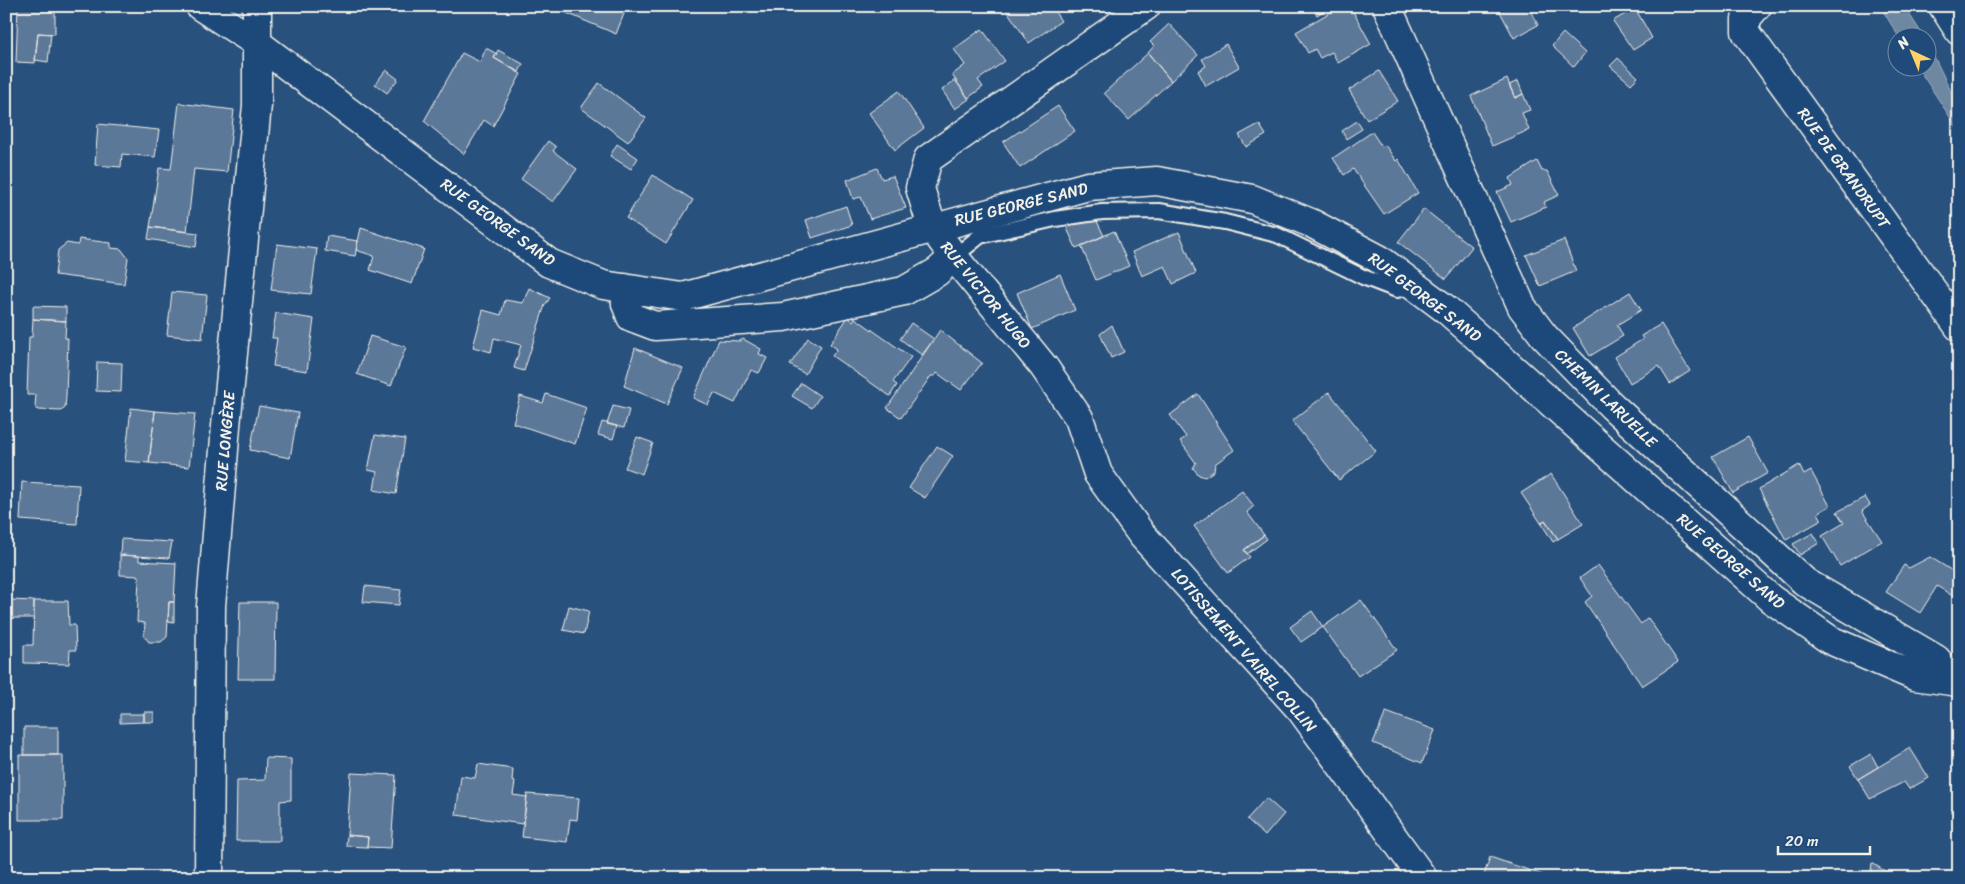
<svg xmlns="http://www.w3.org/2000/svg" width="1965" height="884" viewBox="0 0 1965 884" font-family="Sriracha,sans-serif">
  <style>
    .water { fill: #6e88a2; stroke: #a4b2be }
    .building { fill: #5b7899; stroke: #f4f1e8 }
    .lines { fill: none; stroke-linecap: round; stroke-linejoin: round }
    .service-casing { stroke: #f4f1e8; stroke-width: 18 }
    .minor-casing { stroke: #f4f1e8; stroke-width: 31 }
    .service { stroke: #1f4a7a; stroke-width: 14 }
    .minor { stroke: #1f4a7a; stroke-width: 28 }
    .labels { text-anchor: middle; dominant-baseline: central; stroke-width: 4.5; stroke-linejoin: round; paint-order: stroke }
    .street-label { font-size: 16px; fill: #f4f1e8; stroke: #1f4a7a }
  </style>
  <rect width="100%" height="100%" fill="#28517e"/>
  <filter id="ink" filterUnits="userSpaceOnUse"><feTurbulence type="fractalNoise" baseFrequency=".02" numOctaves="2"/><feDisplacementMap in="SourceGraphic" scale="10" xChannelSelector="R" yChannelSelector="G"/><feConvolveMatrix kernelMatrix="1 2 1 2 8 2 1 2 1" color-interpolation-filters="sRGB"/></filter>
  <g filter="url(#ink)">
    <path class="water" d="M1880,6H1904L1924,37H1899Z
      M1928,44L1959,108V131L1918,68H1928Z"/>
    <path class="building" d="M18,6H55V34L38,33L35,63L16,62Z
      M558,6H627L616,34L557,9Z
      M1007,6H1051L1061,21L1029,43L1005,8Z
      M1311,6H1332L1317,15Z
      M1341,6H1350L1371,44L1338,63L1332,52L1320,58L1315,49L1308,53L1296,32Z
      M1497,6H1528L1538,25L1514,38Z
      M1635,8L1652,38L1633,50L1613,21Z
      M1169,24L1198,55L1171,81L1148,53L1154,46L1150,42Z
      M982,29L1005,61L978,80L983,87L968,98L952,75L965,65L954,49Z
      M38,33L51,34L48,62L35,60Z
      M1563,33L1585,53L1574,67L1552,46Z
      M1226,44L1239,67L1206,86L1198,71L1206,66L1202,59Z
      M486,48L497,54L494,58L521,74L493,126L484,120L464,154L424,121L462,53L480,62Z
      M498,50L523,64L519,72L494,58Z
      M1148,53L1171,81L1129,120L1104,93Z
      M1618,58L1638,77L1631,84L1610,66Z
      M386,70L398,79L387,93L375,84Z
      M1379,71L1398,101L1367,120L1349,90Z
      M1507,79L1515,98L1523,94L1530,110L1522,113L1529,130L1492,146L1471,96Z
      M955,80L969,99L955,109L942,90Z
      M1518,81L1523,94L1515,98L1509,85Z
      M599,83L646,118L628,142L581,108Z
      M899,91L924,128L895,150L869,113Z
      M179,103L234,110L227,172L194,169L187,232L150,227L159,168L171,169Z
      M1058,106L1075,131L1020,168L1003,142Z
      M1357,121L1362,129L1346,139L1342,131Z
      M98,124L159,130L155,157L122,154L121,167L95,165Z
      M1259,124L1266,135L1246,147L1239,135Z
      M1372,132L1382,147L1385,145L1396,161L1398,159L1418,193L1384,214L1353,169L1344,175L1333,158Z
      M548,141L556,147L553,151L577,169L553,202L521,179Z
      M617,144L638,158L631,169L610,156Z
      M1537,161L1542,171H1547L1559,195L1544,202L1546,207L1511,222L1497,192L1513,185L1510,178Z
      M877,168L882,179L893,176L906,208L870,219L861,197L853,199L847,180Z
      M653,175L693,200L666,244L626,218Z
      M846,206L852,225L812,238L806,220Z
      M1424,209L1472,247L1446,279L1398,242Z
      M1097,221L1104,236L1076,248L1065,224Z
      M150,227L198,233L196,247L148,239Z
      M361,228L424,249L412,284L370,270L374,256L356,250Z
      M1114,231L1129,266L1096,280L1081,246Z
      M1179,232L1196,273L1173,284L1165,266L1142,276L1132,252Z
      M327,236L358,241L355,256L325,251Z
      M79,239L111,243V248L121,249L128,258L124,284L55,275L58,250L67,243L78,245Z
      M1564,240L1576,271L1540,286L1526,255Z
      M277,244L317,249L311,294L271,290Z
      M1060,274L1075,310L1032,329L1017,293Z
      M529,288L550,298L545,305L524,371L514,368L521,345L494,338L491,352L473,347L483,310L501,315L505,300L523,303Z
      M172,292L207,295L202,339L167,335Z
      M1630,292L1641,310L1617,325L1623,336L1590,356L1573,328Z
      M33,306L66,307V321L33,319Z
      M276,313L314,319L307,371L273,366L277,338H272Z
      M848,317L853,321L855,318L911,357L893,382L897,385L890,396L832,356L837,349L830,344Z
      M33,319L66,321L65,338H68L66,396L65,408L61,411L38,410L35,406L36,395H27L29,337H32Z
      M911,323L934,339L922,355L900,339Z
      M1661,324L1690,371L1670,384L1659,366L1630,383L1615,357L1643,339L1641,336Z
      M1112,325L1124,352L1111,358L1100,334Z
      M940,330L982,363L961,390L937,373L935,376H931L901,418L887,408Z
      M370,336L406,347L391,386L357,374Z
      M808,338L821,346L805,374L790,365Z
      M743,339L761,349L759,354L767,358L759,373L751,370L735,403L714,393L708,405L693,398L719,340L740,341Z
      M635,348L683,368L667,404L624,386Z
      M97,362L122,363L121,392L96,391Z
      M801,383L820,396L812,408L792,396Z
      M1329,392L1376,451L1339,480L1292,421Z
      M546,394L587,408L575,444L513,423L520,396L543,403Z
      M1198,394L1234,450L1215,464L1214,471L1205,477L1199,475L1193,468L1196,463L1180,441L1186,437L1170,415Z
      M259,406L298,413L290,458L250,450Z
      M613,406L629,410L624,428L607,424Z
      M131,408L155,411L149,463L125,461Z
      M155,411L195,414L189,467L149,463Z
      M602,422L617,426L613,439L598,435Z
      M375,435L405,439L396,494L374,490L377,472L368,470Z
      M637,437L653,443L642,474L625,468Z
      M1748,437L1768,473L1733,493L1713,457Z
      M937,446L953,456L925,498L909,488Z
      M1799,465L1804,475L1811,471L1830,506L1818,513L1822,520L1786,540L1759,489Z
      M1551,474L1583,524L1558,539L1545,520L1541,523L1521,493Z
      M22,482L79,485L77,524L20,520Z
      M1242,491L1254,506L1247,512L1264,535L1244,550L1250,557L1228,573L1194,526Z
      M1865,497L1870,505L1862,511L1882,541L1840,566L1822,536L1844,523L1837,512Z
      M1545,520L1558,539L1553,542L1541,523Z
      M1813,533L1819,543L1800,555L1793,544Z
      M1264,535L1267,539L1247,554L1244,550Z
      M121,539L172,542L169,558L120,555Z
      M120,555L139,556V561L176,563L174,602H169L167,637L161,642H149L144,636L145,623L137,622L139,576L120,575Z
      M1930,557L1959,575V600L1937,586L1920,613L1886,592L1904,565L1909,568Z
      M1598,565L1641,624L1648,618L1678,662L1642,686L1585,602L1592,596L1580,578Z
      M365,586L401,590L399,605L363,602Z
      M11,600L34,601V618H11Z
      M1361,600L1397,650L1358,676L1323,627Z
      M34,601H68L69,625H75L76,650H70L69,664L24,663V645H33Z
      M169,602H174V622L168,621Z
      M240,602H276L275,679H238Z
      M569,606L589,611L584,634L563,630Z
      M1312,611L1323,627L1301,642L1290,627Z
      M144,712H154V722H144Z
      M1386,712L1435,730L1422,763L1373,743Z
      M120,714H144V722L120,723Z
      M24,727H58V755H24Z
      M1910,748L1929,778L1909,789L1904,782L1870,799L1858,779Z
      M1871,754L1878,767L1858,779L1850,766Z
      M19,755H63V820H19Z
      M266,758L291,759V800L280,801V841H236L237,781L265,780Z
      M478,764L513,769L512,781L515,782L513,795L527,797L523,824L456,815L461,776L475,778Z
      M351,773L396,775L391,848L367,847L368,837L347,835Z
      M527,794L579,798L577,820L570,819L567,842L522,837Z
      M1266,798L1284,814L1265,836L1247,819Z
      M347,835L368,837L367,847L346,846Z
      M1490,857L1543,875L1542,878H1483Z
      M1872,863L1888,873L1884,878H1870Z"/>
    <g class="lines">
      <g class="service-casing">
        <path id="service" d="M954,257L980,236L1055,219L1102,212L1159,211L1225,222L1277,235L1363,277L1397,290L1414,286"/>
      </g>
      <g class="minor-casing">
        <path id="minor" d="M200,6L257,43L549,263L603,285L683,297L1088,186L1157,181L1252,199L1311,223L1379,259L1447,310L1771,599L1830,640L1914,676L1959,682
          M1146,6L928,159L920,188L932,227L954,257L1044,367L1079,418L1098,474L1142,535L1301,710L1423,878
          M1387,6L1522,307L1544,336L1612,406L1805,582L1936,659L1956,682
          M1757,6L1746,19V32L1959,327
          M1943,6L1959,31
          M625,288L626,304L631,317L655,326L783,317L904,291L937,272L954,257
          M209,878L211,606L226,426L257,105V6"/>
      </g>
      <use href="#service" class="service"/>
      <use href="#minor" class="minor"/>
    </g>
  </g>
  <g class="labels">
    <g class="street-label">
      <text transform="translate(1844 168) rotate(54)">RUE DE GRANDRUPT</text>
      <text transform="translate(1021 204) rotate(-14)">RUE GEORGE SAND</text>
      <text transform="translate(498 222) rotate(36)">RUE GEORGE SAND</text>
      <text transform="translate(986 295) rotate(51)">RUE VICTOR HUGO</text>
      <text transform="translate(1425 297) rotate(37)">RUE GEORGE SAND</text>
      <text transform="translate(1606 398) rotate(44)">CHEMIN LARUELLE</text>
      <text transform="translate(225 441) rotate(-85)">RUE LONGÈRE</text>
      <text transform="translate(1731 561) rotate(41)">RUE GEORGE SAND</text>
      <text transform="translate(1244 650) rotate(49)">LOTISSEMENT VAIREL COLLIN</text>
    </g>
  </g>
  <rect width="1965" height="884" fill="none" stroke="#1f4a7a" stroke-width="25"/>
  <rect x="12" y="12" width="1940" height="859" fill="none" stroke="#f4f1e8" stroke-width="2" filter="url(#ink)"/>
  <g transform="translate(1912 52) rotate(316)"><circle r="24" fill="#1f4a7a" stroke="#748da6"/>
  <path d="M0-4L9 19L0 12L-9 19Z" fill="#ffd166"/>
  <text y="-8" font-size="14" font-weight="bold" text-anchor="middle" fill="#f4f1e8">N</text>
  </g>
  <path d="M1778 846v8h92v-8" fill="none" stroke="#f4f1e8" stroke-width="2.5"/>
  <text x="1785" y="846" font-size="15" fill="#f4f1e8" stroke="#1f4a7a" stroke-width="4" paint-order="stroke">20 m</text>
</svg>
